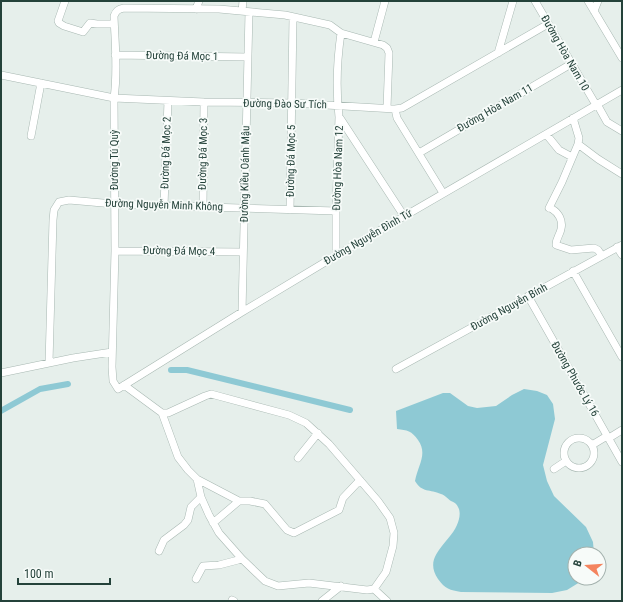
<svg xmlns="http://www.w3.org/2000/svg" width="623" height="602" viewBox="0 0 623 602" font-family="'Roboto Condensed',sans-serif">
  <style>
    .water { fill: #8ec9d4 }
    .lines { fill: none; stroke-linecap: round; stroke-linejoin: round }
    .canal { stroke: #8ec9d4; stroke-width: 6 }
    .street-casing { stroke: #a8b8b2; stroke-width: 8 }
    .street { stroke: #fff; stroke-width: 7 }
    .labels { text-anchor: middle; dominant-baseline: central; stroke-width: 3.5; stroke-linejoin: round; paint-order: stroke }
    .street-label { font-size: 11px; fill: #24423a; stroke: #f7fbf9 }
  </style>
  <rect width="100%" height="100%" fill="#e6efeb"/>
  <path class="water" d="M524,389L537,391L547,395L553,404L555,419L543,465L547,481L554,496L586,527L593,542L594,554H575V578H583L580,582L567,590L552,593L461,592C450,590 445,589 438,579C421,554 454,542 459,519C460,515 460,510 458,507C457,504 454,502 451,501C448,499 445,495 441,494C430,489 422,493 415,481C418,465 428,454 418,440C412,431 407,430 397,429L396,411L443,393H450L468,406L477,408L496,406L512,395Z"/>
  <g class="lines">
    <path class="canal" d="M171,370H187L350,410
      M1,411L40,389L68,384"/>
    <g class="street-casing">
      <path id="street" d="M65,1L58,21L59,23L64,26L83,32L90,23L97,24H114
        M535,1L596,105
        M588,1L622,58
        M196,9L199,1
        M242,11L243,1
        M594,11L598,1
        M374,42L385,1
        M498,53L513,1
        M115,55L248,57
        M1,75L114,98L204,102L292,103L395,109L402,108L548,24
        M597,104L607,122L622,131
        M387,108L389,53L387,48L383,45L341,33L330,25L285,15L219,9L124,8C118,9 116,11 114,16C115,43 118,71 114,98L115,251L112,367L113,381L118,389L242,312L327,261L622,90
        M395,109L397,118L443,193
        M340,118L404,216
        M546,134L559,150L572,157
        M31,136L41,83
        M578,144L598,159L622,174
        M419,153L571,64
        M164,206L168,101
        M203,207L204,102
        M549,208L562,182L578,144L579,138L573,118
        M552,209C559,213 563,221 561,229C560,235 556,238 556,245L571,250L594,248L598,250L602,256
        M290,210L293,17
        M617,247L622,255
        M115,251L243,252
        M336,256V211L339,117C336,90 337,60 341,33
        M573,271L622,357
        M528,296L622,462
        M242,312L249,12
        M49,363L53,220L54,210L59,202L69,200L114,204L336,211
        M396,369L622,245
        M1,373L73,358L112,352
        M124,385L162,413H168L205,396L211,394L289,415L306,423L329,444L378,501L390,518L394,533L393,546L386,572L374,589
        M162,413L178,457L188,470L197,479L201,497L209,515L219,533L242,559L265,581L278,586L309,583L367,590L374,589L387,601
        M564 453a15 15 0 1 1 30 0a15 15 0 1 1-30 0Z
        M609,438L622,430
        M592,445L607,436
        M298,458L318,433
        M554,469L566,461
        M197,479L239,501
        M213,523L239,501H250L265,504L287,530L294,533L339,510L343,498L360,480
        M159,551L164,540L184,525L188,520L191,507L201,497
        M196,579L203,566L219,565L242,559
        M232,600L234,601
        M322,601L341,586"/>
    </g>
    <use href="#street" class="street"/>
  </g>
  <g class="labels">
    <g class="street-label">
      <text transform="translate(565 53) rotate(60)">Đường Hòa Nam 10</text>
      <text transform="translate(182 56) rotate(1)">Đường Đá Mọc 1</text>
      <text transform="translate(285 104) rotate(1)">Đường Đào Sư Tích</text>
      <text transform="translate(495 108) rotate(-30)">Đường Hòa Nam 11</text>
      <text transform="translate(166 153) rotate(-88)">Đường Đá Mọc 2</text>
      <text transform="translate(203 154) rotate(-89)">Đường Đá Mọc 3</text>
      <text transform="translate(114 160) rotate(-90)">Đường Tú Quỳ</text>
      <text transform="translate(291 161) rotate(-89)">Đường Đá Mọc 5</text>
      <text transform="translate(338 168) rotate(-88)">Đường Hòa Nam 12</text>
      <text transform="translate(245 174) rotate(-89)">Đường Kiều Oánh Mậu</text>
      <text transform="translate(164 205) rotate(2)">Đường Nguyễn Minh Không</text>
      <text transform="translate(368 237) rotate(-30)">Đường Nguyễn Đình Tứ</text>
      <text transform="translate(179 251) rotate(1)">Đường Đá Mọc 4</text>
      <text transform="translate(509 307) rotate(-29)">Đường Nguyễn Bính</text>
      <text transform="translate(575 379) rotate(60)">Đường Phước Lý 16</text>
    </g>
  </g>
  <rect width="623" height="602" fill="none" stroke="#24423a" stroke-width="4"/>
  <g transform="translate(587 566) rotate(287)"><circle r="19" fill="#f7fbf9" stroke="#a3b1ad"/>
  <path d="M0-3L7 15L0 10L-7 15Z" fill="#f4845f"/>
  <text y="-6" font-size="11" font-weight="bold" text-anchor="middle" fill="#24423a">B</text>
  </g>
  <path d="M18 578v6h92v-6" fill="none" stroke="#24423a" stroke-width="2"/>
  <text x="24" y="578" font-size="12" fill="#24423a" stroke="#f7fbf9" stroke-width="3" paint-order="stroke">100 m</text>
</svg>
